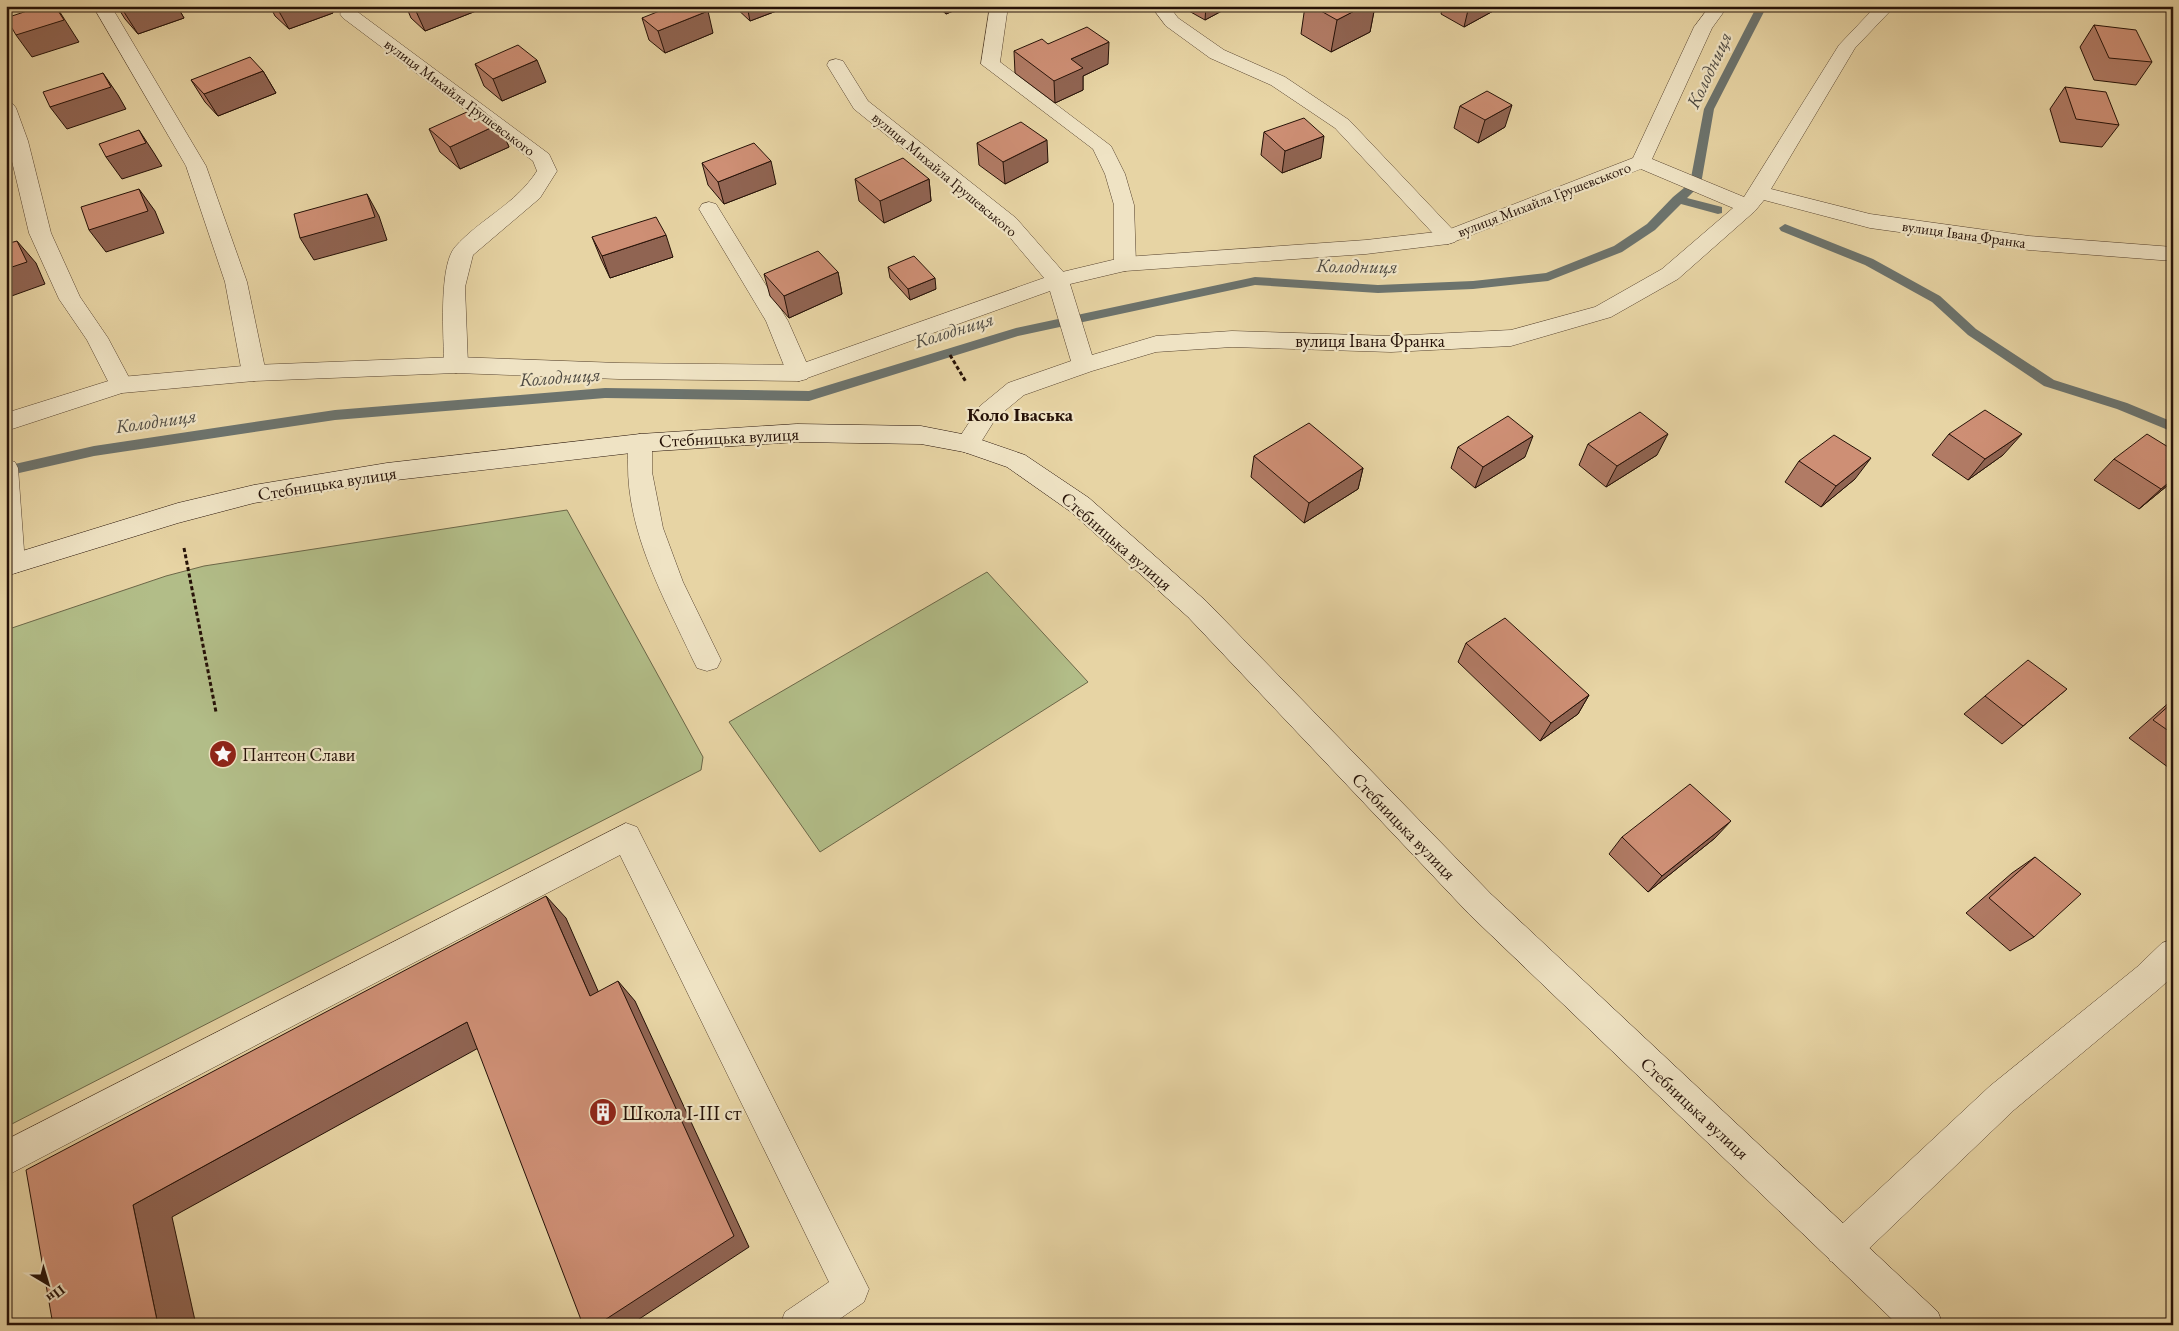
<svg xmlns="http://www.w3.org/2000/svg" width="2179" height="1331" viewBox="0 0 2179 1331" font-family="'EB Garamond',serif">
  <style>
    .green { fill: #b2bd88; stroke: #6c6748 }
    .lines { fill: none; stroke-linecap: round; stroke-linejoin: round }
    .stream { fill: #6c736d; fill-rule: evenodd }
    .lane-casing { stroke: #56422e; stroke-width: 1 }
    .street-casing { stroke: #56422e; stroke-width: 1 }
    .secondary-casing { stroke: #251107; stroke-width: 1 }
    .path { stroke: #251107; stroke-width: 3; stroke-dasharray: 4 2.5; stroke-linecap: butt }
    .lane { fill: #efe3c4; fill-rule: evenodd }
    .street { fill: #efe3c4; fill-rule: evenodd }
    .secondary { fill: #efe3c4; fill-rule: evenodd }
    .wall { fill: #b17b65; stroke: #251107 }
    .shaded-wall { fill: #906452; stroke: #251107 }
    .building { fill: #ce8f75; stroke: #251107 }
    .labels { text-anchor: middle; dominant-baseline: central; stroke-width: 4.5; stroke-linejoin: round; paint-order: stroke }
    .far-street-label { font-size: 15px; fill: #251107; stroke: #efe3c4 }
    .street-label { font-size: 18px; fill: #251107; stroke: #efe3c4 }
    .poi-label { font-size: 18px; fill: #251107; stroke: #efe3c4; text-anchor: start }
    .water-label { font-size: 19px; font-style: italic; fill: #4e4a42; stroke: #efe3c4 }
    .neighbourhood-label { font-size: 19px; font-weight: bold; fill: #251107; stroke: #efe3c4 }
    .near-poi-label { font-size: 21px; fill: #251107; stroke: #efe3c4; text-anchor: start }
  </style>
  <rect width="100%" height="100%" fill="#e7d4a4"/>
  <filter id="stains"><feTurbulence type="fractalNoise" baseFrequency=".004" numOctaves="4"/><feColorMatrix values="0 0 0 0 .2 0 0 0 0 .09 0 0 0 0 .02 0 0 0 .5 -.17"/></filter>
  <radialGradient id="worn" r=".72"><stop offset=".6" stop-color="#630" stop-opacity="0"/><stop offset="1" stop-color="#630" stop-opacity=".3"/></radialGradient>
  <path class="green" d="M567,510L703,757L701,770L6,1127V630L166,576L204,566Z
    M987,572L1088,682L820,852L729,722Z"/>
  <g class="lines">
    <path class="stream" d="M1757,6H1767L1714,109L1701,184L1687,198L1722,207V213L1718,214L1681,204L1655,230L1622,252L1548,281L1473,289L1378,293L1255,285L1018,336L809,401L605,398L335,420L94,456L6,476V466L94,446L335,410L605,388L809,391L1016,328L1255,277L1378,285L1473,281L1546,273L1614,246L1647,224L1673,197L1690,183L1704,109Z
      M1785,224L1873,259L1940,296L1976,329L2054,380L2127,403L2173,422V432L2117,409L2044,386L1968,335L1932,302L1865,265L1781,231L1779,228Z"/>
    <g class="lane-casing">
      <path id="lane" d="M93,6H111L206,166L247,282L266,373L262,379L254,381L246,379L242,373L225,282L186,166Z
        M990,6H1008L1000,62L1111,146L1125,174L1134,205L1136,264L1133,269L1125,271L1117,269L1114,264V205L1105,174L1093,149L981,64Z
        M1151,6H1169L1178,18L1224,50L1285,77L1349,120L1455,232L1459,237L1455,242L1448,244L1441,242L1335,128L1271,85L1210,58L1166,26Z
        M349,9L355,10L549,154L557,171L540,198L473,255L465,287L468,365L464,371L456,373L448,371L444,365C444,339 438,267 455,247C481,218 515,205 537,171L533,161L343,18L340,14L343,10Z
        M836,59L843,61L868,101L1016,218L1066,275L1069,280L1066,285L1058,287L1050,285L1002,228L854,109L827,65L829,61Z
        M6,102L13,104L16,108L28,141L51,233L80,297L108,338L133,385L129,391L121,393L113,391L87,340L59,299L29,233L6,136Z
        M709,202L716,204L788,321L811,373L807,379L799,381L791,379L787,373L766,321L699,209L702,204Z
        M640,434L649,437L652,443V472L663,528L683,582L721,660L717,668L707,671L697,668L693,660C664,598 627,533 628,463C628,453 627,445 631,437Z
        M626,823L637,827L869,1289L864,1302L831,1325H780L785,1312L829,1282L620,855L6,1176V1140Z
        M2173,939V976L2159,989L2014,1110L1856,1261L1843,1266L1830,1261L1825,1248L1830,1235L1990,1086L2137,967L2162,943Z"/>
    </g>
    <g class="street-casing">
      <path id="street" d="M1710,6H1728L1712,28L1652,159L1744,197L1839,45L1876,6H1895L1855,48L1771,189L1870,214L2029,236L2173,247V261L2029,250L1870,228L1764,200L1755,211L1678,279L1611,317L1511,346L1391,352L1232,347L1156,352L1092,371L1024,395L996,418L976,450L967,453L958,450L955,444L980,406L1008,383L1071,361L1050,291L799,381L619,379L456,373L254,381L122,393L6,431V413L121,377L254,365L456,357L619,363L798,365L1058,273L1125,257L1366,240L1445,231L1633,158L1694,27ZM1641,169L1733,208L1662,269L1595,307L1511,330L1391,336L1232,331L1156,336L1092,355L1070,284L1125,271L1366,254L1448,244Z
        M6,459L15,462L18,468L25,564L21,571L12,574L6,572Z"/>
    </g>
    <g class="secondary-casing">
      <path id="secondary" d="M797,424L921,426L967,435L1025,455L1089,498L1206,601L1491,894L1938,1312L1943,1325H1898L1469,914L1188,617L1071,512L1007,467L964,452L921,444L797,442L640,452L387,481L254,503L178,523L6,576V556L178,503L254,485L387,463L640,434Z"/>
    </g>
    <path class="path" d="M950,355L966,382
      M184,548L216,712"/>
    <use href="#lane" class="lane"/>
    <use href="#street" class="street"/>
    <use href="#secondary" class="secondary"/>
  </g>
  <path class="wall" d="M117,6H177L184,18L138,34L125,19Z
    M270,6H330L333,13L289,29L275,16Z
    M406,6H474L476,11L425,31L411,18Z
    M734,6H787V7L750,21Z
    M937,6H965L946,14Z
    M1180,6H1231L1205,20Z
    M1305,6H1375L1370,32L1331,52L1301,34Z
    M1443,6H1496L1495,10L1464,27L1441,14Z
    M642,18L713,33L665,53L649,40Z
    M2094,25L2152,62L2136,85L2094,80L2080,47Z
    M1048,44L1108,64L1083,76V90L1055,103L1015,73L1014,51Z
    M475,64L546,82L502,101L484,86Z
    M263,71L276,93L218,116L205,102L191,80Z
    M2065,87L2119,125L2102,147L2060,142L2050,109Z
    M1460,106L1505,127L1478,143L1454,128Z
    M499,124L509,147L460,169L440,152L429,129Z
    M1264,132L1321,158L1282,173L1261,155Z
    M977,143L1048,162L1005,184L979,165Z
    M702,163L776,184L724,204L708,185Z
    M855,179H929L931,201L884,223L859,201Z
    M592,237L673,257L610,278L601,259Z
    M888,267L936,289L910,300L890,278Z
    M838,272L842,294L789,318L770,296L764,274Z
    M1949,434L2003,455L1968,480L1932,455Z
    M1588,444L1657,455L1606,487L1579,465Z
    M1458,447L1525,457L1475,488L1451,468Z
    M2173,450V481L2139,509L2094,480L2114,459Z
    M1254,456L1363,468L1358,489L1304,523L1251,477Z
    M1799,461L1855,479L1821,507L1785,482Z
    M1466,643L1589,695L1578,714L1540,741L1458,662Z
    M2067,689L2002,744L1964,714L1985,696Z
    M2173,699V771L2129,738Z
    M1622,837L1715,838L1648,892L1609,854Z
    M2035,857L2034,937L2010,951L1966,913L2012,873Z"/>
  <path class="shaded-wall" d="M56,6L79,42L32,57L16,35Z
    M141,6H177L184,18L138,34L124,12Z
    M281,6H330L333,13L289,29L277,8Z
    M422,6H474L476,11L425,31L415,9Z
    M747,6H787V7L750,21Z
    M945,6H965L946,14Z
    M1206,6H1231L1205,20Z
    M1364,6H1375L1370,32L1331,52L1337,20Z
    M1469,6H1496L1495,10L1464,27Z
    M708,11L713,33L665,53L658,31Z
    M1109,42L1108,64L1083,76V90L1055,103L1054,81L1071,59Z
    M537,60L546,82L502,101L493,79Z
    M263,71L276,93L218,116L204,94Z
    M103,73L118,95L126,109L67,129L50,107Z
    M1512,105L1505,127L1478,143L1485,120Z
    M499,124L509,147L460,169L450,147Z
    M139,130L154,153L162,166L122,179L106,157Z
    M1324,136L1321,158L1282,173L1285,151Z
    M1047,140L1048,162L1005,184L1003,162Z
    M771,161L776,184L724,204L718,182Z
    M929,179L931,201L884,223L880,201Z
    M139,189L155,211L164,233L106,252L89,230Z
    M367,194L379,216L387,240L314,260L300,238Z
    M666,235L673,257L610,278L602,256Z
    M17,241L36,263L45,284L6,298V269Z
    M838,272L842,294L789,318L784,296Z
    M935,278L936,289L910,300L908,289Z
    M1668,434L1657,455L1606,487L1617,466Z
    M2022,434L2003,455L1968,480L1985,459Z
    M1533,436L1525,457L1475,488L1483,467Z
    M1871,458L1855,479L1821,507L1836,486Z
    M1363,468L1358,489L1304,523L1309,503Z
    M2173,479V481L2139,509L2161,489Z
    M1589,695L1578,714L1540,741L1551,723Z
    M1731,821L1715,838L1648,892L1662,876Z
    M546,896L566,918L609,1016L590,996Z
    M618,981L635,1001L749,1247L630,1325H597Z
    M467,1022L491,1041L172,1217L196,1325H158L133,1205Z"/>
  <path class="building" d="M42,6H55L64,20L16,35L6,18Z
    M119,6H141L124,12Z
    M412,6H422L415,9Z
    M672,6H701L708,11L658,31L642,18Z
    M1312,6H1364L1337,20Z
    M2094,25L2136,30L2152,62L2109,58Z
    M1087,27L1109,42L1071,59L1083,68L1054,81L1014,51L1042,39L1048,44Z
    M518,45L537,60L493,79L475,64Z
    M250,57L263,71L204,94L191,80Z
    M103,73L111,87L50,107L43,92Z
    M2065,87L2106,92L2119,125L2076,119Z
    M1487,91L1512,105L1485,120L1460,106Z
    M478,107L499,124L450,147L429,129Z
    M1304,118L1324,136L1285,151L1264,132Z
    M1021,122L1047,140L1003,162L977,143Z
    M139,130L146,143L106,157L99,144Z
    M754,143L771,161L718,182L702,163Z
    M903,158L929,179L880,201L855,179Z
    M139,189L148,211L89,230L81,207Z
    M367,194L375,217L300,238L294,214Z
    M656,217L666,235L602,256L592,237Z
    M17,241L27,262L6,269V244Z
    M818,251L838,272L784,296L764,274Z
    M914,256L935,278L908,289L888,267Z
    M1985,410L2022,434L1985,459L1949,434Z
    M1640,412L1668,434L1617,466L1588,444Z
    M1508,416L1533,436L1483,467L1458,447Z
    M1309,423L1363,468L1309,503L1254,456Z
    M2147,434L2173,450V479L2161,489L2114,459Z
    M1834,435L1871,458L1836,486L1799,461Z
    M1505,618L1589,695L1551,723L1466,643Z
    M2028,660L2067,689L2023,726L1985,696Z
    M2173,702V734L2153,720Z
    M1690,784L1731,821L1662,876L1622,837Z
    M2035,857L2081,894L2034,937L1989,898Z
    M546,896L590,996L618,981L734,1236L597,1325H583L467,1022L133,1205L158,1325H53L26,1170Z"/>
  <defs>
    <g id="sight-disc" transform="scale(1.4375)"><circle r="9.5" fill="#8f2418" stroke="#efe3c4"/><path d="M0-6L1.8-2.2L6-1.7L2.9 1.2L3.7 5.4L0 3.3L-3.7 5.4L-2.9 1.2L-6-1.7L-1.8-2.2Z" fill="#fff"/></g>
    <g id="building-disc" transform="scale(1.4375)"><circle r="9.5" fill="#8f2418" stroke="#efe3c4"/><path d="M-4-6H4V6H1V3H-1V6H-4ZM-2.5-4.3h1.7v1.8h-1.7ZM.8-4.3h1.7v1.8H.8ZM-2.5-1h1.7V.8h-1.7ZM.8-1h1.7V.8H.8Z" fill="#fff"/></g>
  </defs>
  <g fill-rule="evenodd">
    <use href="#sight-disc" x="223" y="754"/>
    <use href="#building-disc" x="603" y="1112"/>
  </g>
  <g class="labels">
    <g class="far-street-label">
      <text transform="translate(460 97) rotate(37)">вулиця Михайла Грушевського</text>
      <text transform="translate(945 174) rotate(40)">вулиця Михайла Грушевського</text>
      <text transform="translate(1544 199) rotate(-21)">вулиця Михайла Грушевського</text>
      <text transform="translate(1964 234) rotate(8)">вулиця Івана Франка</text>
    </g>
    <g class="street-label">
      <text x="1370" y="340">вулиця Івана Франка</text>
      <text transform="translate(729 437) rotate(-3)">Стебницька вулиця</text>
      <text transform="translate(327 483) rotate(-9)">Стебницька вулиця</text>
      <text transform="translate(1117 541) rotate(41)">Стебницька вулиця</text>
      <text transform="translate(1404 826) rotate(46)">Стебницька вулиця</text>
      <text transform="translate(1695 1108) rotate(43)">Стебницька вулиця</text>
    </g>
    <g class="poi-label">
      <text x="242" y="754">Пантеон Слави</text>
    </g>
    <g class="water-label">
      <text transform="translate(1709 70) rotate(-65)">Колодниця</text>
      <text transform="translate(1357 266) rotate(1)">Колодниця</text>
      <text transform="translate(954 330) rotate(-17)">Колодниця</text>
      <text transform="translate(560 377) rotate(-4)">Колодниця</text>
      <text transform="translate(156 421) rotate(-8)">Колодниця</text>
    </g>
    <g class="neighbourhood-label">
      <text x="1020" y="414">Коло Іваська</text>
    </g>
    <g class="near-poi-label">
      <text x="622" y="1112">Школа І-ІІІ ст</text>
    </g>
  </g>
  <rect width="2179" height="1331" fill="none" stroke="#e7d4a4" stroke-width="25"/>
  <rect x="8" y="8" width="2164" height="1316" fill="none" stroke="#251107" stroke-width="2.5"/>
  <rect x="12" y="12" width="2154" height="1306" fill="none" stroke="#251107"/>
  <g transform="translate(48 1284) rotate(142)" stroke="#efe3c4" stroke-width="4" paint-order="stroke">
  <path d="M0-4L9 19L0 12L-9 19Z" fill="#251107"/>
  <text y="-8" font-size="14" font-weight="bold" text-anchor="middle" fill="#251107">Пн</text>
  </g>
  <rect width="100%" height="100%" filter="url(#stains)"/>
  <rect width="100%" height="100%" fill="url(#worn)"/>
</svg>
